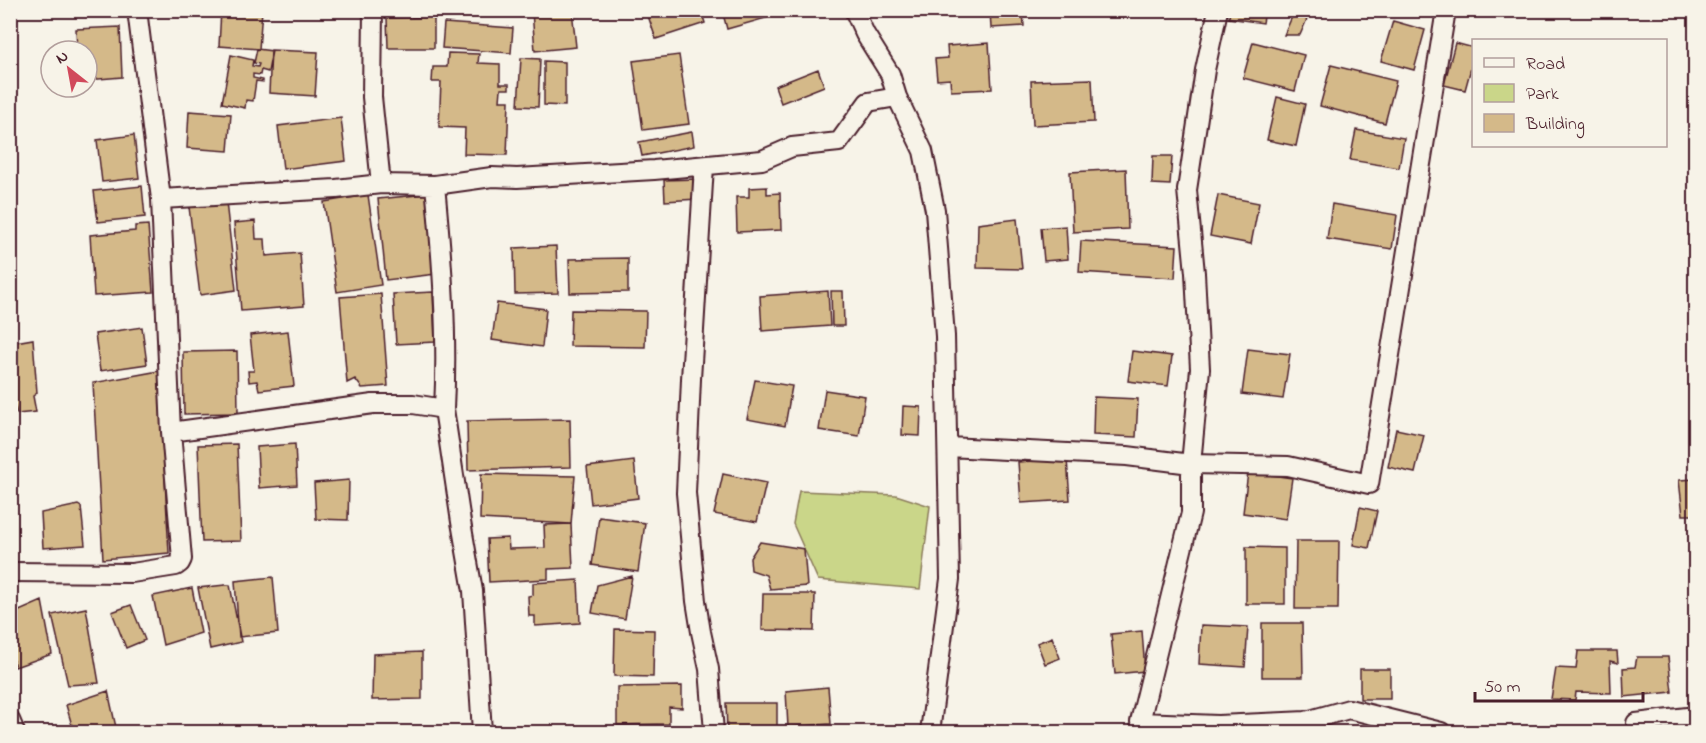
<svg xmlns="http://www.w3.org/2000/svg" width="1706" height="743" viewBox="0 0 1706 743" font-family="'Indie Flower',sans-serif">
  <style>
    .green { fill: #cad689; stroke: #8a7a5a; stroke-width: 1.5 }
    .building { fill: #d4b989; stroke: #4a1f2b; stroke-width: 1.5 }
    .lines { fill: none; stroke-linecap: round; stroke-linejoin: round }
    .minor-casing { stroke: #4a1f2b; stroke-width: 22 }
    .minor { stroke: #f7f3e8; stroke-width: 18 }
  </style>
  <rect width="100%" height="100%" fill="#f7f3e8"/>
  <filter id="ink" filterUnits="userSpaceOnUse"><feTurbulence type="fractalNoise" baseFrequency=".0167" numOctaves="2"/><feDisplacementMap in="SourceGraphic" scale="12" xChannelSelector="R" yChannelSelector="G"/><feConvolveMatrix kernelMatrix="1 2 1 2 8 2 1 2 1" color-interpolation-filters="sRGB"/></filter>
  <g filter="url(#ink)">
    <path class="green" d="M799,491L896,495L930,506L920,589L818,580L793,524Z"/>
    <path class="building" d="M221,10H262L259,49L219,46Z
      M572,10L576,47L535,51L532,11Z
      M646,10H701L705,23L656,39Z
      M722,10H772L773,16L727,29Z
      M990,10H1023L1024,26L991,28Z
      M1230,10H1265L1263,23L1229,18Z
      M1295,10H1311L1300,35H1284Z
      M434,17V48H388L387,18Z
      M1393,21L1425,30L1414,70L1381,61Z
      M444,23L513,28L511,53L442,48Z
      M120,27L122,77L87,80V51H77L76,29Z
      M1253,42L1304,55L1295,91L1243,78Z
      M989,43L992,89L951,91L950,79L937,80L935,59L948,58L947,46Z
      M1455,43L1474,48V57L1465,90L1444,85Z
      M257,49L272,51L268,72L261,70L260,75L253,74V78L263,80V82L256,81L253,101L246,100L245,108L222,103L231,55L253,60L252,66L258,67L259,64L254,63Z
      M271,50L318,52L315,96L269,93Z
      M448,53L479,54L478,63L500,64V84H509V89H501L500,101H509L507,155L464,154L465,128L439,127L441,82H432L433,67H447Z
      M679,55L689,124L643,130L633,61Z
      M521,58L540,59L538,107L518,106Z
      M544,61L565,62V106L544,105Z
      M1331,65L1396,81L1385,123L1320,106Z
      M818,69L824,86L781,103L775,86Z
      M1092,79L1094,122L1033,125L1031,81Z
      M1277,97L1305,104L1296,146L1267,140Z
      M189,111L231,114L228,151L187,148Z
      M341,118L346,161L283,169L278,126Z
      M1356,130L1404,138L1399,168L1350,160Z
      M692,132L694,146L642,156L639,142Z
      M134,135L139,178L102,182L97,140Z
      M1153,156H1172L1170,185L1152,184Z
      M1126,169L1128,229L1073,232L1070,172Z
      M697,179L698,199L665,201L664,180Z
      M142,186L145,217L98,222L94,191Z
      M767,187V194L780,193L781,230L737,232L736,197H749V188Z
      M428,194L436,274L386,280L378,199Z
      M368,195L381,285L337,292L324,202Z
      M1218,195L1259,203L1251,244L1210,236Z
      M226,202L236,290L200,295L189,207Z
      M1332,204L1397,215L1392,249L1327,239Z
      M1017,219L1022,269L977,268L978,224Z
      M255,221L256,239H265L266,256L300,253L304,306L241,311L234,223Z
      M148,225L153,292L94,296L90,235L135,231V226Z
      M1066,226L1068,259L1044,261L1041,228Z
      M1081,241L1177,246L1175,278L1079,272Z
      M556,246L558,293L515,294L514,248Z
      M628,258V292L570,293L569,259Z
      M828,291L830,326L762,331L760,296Z
      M831,291H843L844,326H832Z
      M433,292L435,342L396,344L393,294Z
      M381,294L388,386L362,388L355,379L347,383L340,297Z
      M497,303L546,309L542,347L492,340Z
      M571,310L646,311L645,347L570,346Z
      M142,327L147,364L100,371L95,334Z
      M288,331L294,386L259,390L257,381L249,382L248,371H254L250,335Z
      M33,339L37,393L33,396L36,412L17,414L12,395H10V343Z
      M1248,349L1290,354L1283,399L1242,394Z
      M237,351L238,413L184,414L183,352Z
      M1132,351L1172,356L1168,386L1128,381Z
      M159,371L169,553L103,559L93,383Z
      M755,380L792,386L785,426L747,419Z
      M825,390L865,396L859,436L819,430Z
      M1094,397L1138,399L1136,437L1093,435Z
      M903,406L921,407L920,436L902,435Z
      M570,419L571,467L468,470L467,421Z
      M1396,429L1424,435L1415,473L1388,467Z
      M237,444L241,541L202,542L198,445Z
      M295,444L297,485L259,488L257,447Z
      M1067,459L1070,500L1021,503L1018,462Z
      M634,461L638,498L591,504L587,467Z
      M1248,472L1292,478L1286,519L1243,513Z
      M481,474L575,476L571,524L480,519Z
      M723,474L766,483L757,522L714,514Z
      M1696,479V515H1683L1679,480Z
      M349,480L348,520L316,519L314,483Z
      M78,505L81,507L85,545L43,548L41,513Z
      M1360,507L1377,511L1369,548L1353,545Z
      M599,517L645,523L638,572L592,565Z
      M571,524L573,568L548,569V579L489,582L487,539L508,538L509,549L545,548L544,525Z
      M1296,541H1339L1338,609H1295Z
      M760,542L804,549L807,586L770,589L766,575L751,570L750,558Z
      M1246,547L1285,548V604H1246Z
      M632,576L625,619L592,613L597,585Z
      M273,577L278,633L239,637L235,581Z
      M578,580L580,623L535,626V616H529L528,596L533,595V583Z
      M225,585H230L241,642L210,649L198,588Z
      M192,588L201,633L163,645L153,596Z
      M763,594H815L814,631L762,630Z
      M42,601L52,654L15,667L10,650V615Z
      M131,605L145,640L126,648L112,612Z
      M86,608L99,683L68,685L52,615Z
      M1262,623H1302L1303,677H1262Z
      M1201,625L1248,627L1245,667L1199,664Z
      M615,629L654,630L653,677L614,676Z
      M1142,631L1145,671L1115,674L1111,634Z
      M1052,637L1060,658L1045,664L1037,643Z
      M1578,651H1617L1618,663L1610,661L1611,693L1576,692L1575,700L1551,699L1556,668L1576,669Z
      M422,652V699L372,700L373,654Z
      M1637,657H1668L1672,692L1624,697L1623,668L1635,667Z
      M1360,669H1390V699H1360Z
      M682,686V708L669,707V724L617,725V687Z
      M828,687L831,724L788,727L786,691Z
      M108,691L117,732H74L66,705Z
      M726,703H777V730L727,731Z
      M305,728L306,732H259Z"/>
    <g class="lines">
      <g class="minor-casing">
        <path id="minor" d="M373,10L372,97L381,184
          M854,10L865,34L890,74L897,97L923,151L935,210L945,336L950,579L930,732
          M1218,10L1205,70L1187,190L1195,273L1200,369L1191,464L1288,466L1369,484L1446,10
          M704,166L691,379L686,493L696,601L701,632L709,669L714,732
          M161,199L336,189L381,184L435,185L492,177L517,178L654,170L762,160L792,147L839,142L868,102L897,97
          M444,409L461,522L473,591L482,732
          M171,432L373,404H413L444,409C448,334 442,259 435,185
          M948,447L1127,456L1191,464V513L1140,722L1218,725L1306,721L1349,709L1441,732
          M10,572L132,573L176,566L180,563L182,559L171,432L161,199L137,10
          M10,720L15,732
          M1636,723L1696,716"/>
      </g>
      <use href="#minor" class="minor"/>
    </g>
  </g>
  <rect width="1706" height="743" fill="none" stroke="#f7f3e8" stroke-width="36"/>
  <rect x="18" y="18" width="1670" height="707" fill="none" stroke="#4a1f2b" stroke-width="2" filter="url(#ink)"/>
  <rect x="1472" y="39" width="195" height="108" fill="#f7f3e8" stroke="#b29e9c" stroke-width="1.5"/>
  <rect x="1484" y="58" width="30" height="9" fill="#f7f3e8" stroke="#b29e9c" stroke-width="1.5"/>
  <text x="1526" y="69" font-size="18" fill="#4a1f2b">Road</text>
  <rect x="1484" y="84" width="30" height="18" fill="#cad689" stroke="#b29e9c" stroke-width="1.5"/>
  <text x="1526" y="99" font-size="18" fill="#4a1f2b">Park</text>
  <rect x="1484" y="114" width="30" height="18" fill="#d4b989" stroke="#b29e9c" stroke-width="1.5"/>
  <text x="1526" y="129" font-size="18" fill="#4a1f2b">Building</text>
  <g transform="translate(69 69) rotate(329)"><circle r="28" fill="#f7f3e8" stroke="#b29e9c" stroke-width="1.5"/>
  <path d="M0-4.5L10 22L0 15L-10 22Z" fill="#d1495b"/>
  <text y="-9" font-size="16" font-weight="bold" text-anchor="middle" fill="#4a1f2b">N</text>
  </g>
  <path d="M1475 692v9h168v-9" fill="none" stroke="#4a1f2b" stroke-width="3"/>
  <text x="1484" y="692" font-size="18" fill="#4a1f2b" stroke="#f7f3e8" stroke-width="4.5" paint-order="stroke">50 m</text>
</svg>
